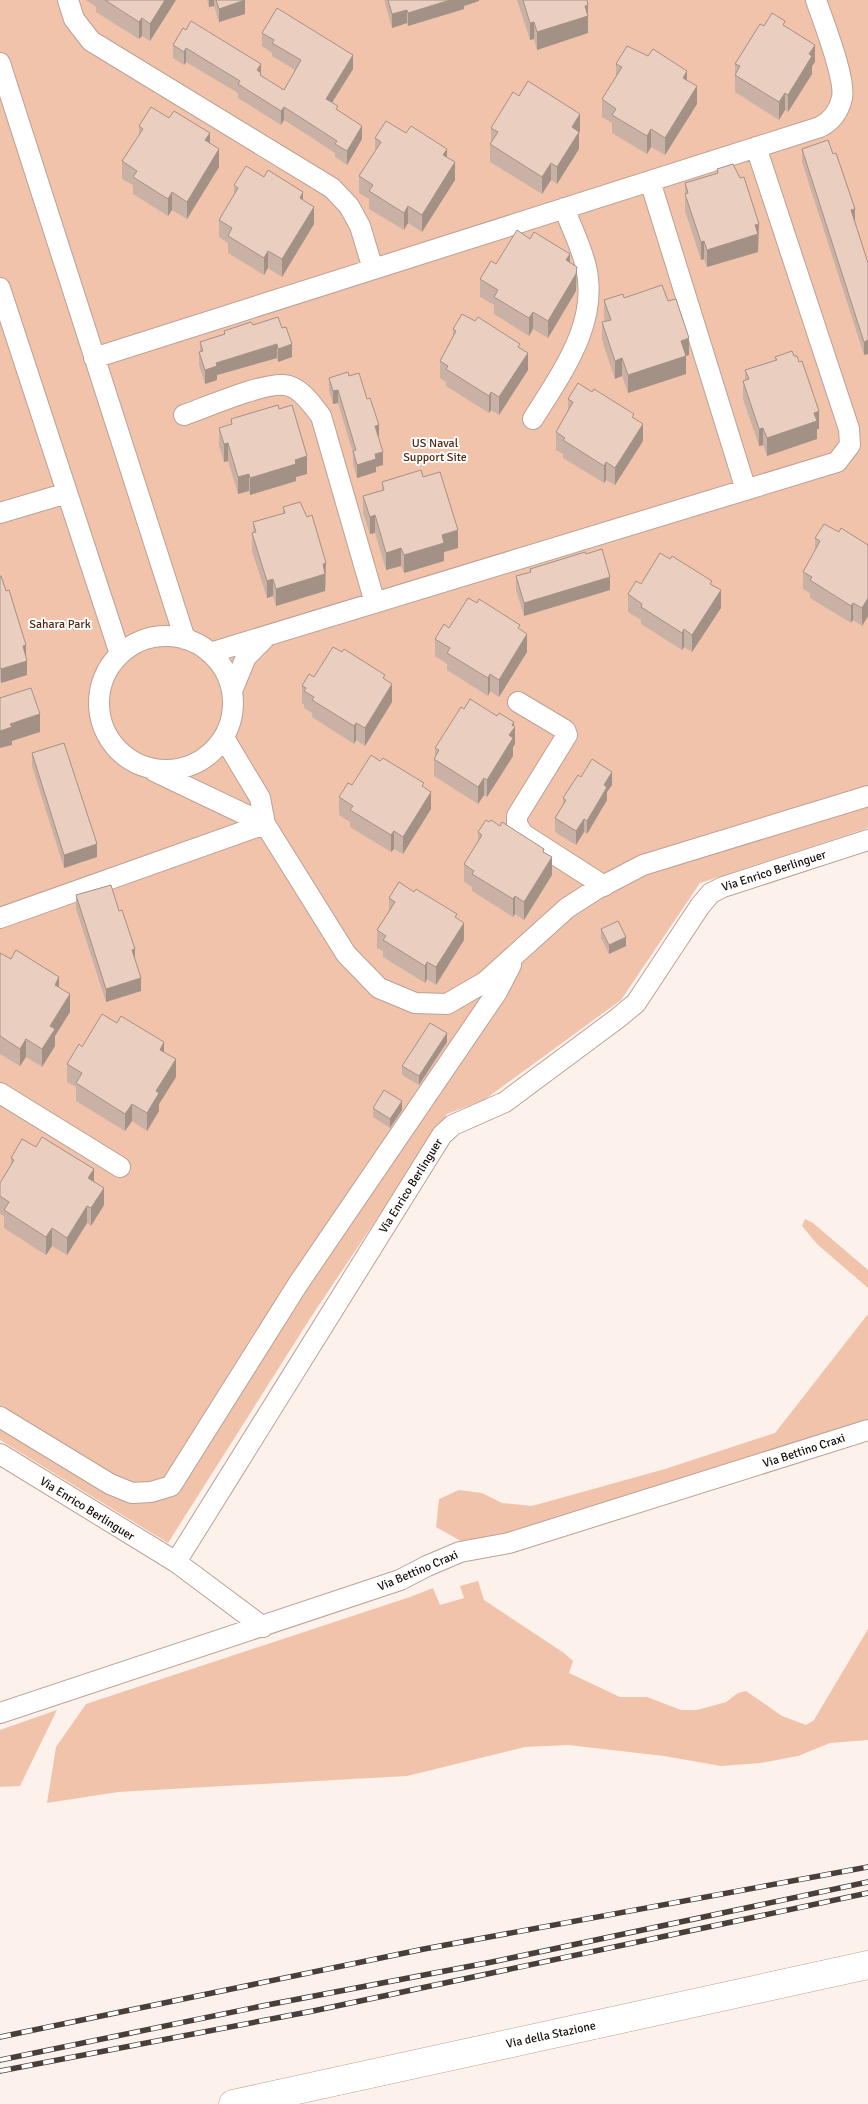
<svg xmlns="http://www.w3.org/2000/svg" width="868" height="2104" viewBox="0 0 868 2104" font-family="Signika,sans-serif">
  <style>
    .green { fill: #f1c3ab }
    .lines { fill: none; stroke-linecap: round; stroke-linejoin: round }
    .street-casing { stroke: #bba194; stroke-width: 22 }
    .secondary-casing { stroke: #bba194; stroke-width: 29 }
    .street { stroke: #fff; stroke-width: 20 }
    .secondary { stroke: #fff; stroke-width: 28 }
    .rail-casing { stroke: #483f3a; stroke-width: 5.5 }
    .rail { stroke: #fff; stroke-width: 4; stroke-dasharray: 11; stroke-linecap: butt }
    .wall { fill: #c9b2a5 }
    .shaded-wall { fill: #a49186 }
    .building { fill: #eacfc0; stroke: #a49186 }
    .labels { text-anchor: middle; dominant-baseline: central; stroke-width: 4; stroke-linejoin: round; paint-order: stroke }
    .park-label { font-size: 12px; fill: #522911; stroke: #fff }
    .street-label { font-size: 12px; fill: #170e09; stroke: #fff }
  </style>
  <rect width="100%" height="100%" fill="#fcf1eb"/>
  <path class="green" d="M0,0H868V828L700,883L621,1000L484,1100L447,1114L311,1317L168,1543L0,1440Z
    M805,1219L813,1223L868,1270V1288L817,1244L802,1226Z
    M868,1314V1421L491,1541H461L436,1527L439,1499L459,1490L482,1493L502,1503L532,1506L665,1469L775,1433Z
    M478,1581L484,1600L564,1653L573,1661L569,1673L620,1697H647L681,1710H697L726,1702L738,1693L746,1691L782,1716L806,1725L814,1720L868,1629V1740L830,1743L798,1756L761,1763L721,1766L664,1756L568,1745L525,1747L407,1776L118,1792L47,1803L56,1747L86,1704L410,1597L433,1588L440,1605L464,1598L460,1586Z
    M57,1710L20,1786L0,1787V1730Z"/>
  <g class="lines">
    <g class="street-casing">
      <path id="street" d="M68,0L74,19L91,41L332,188L349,206L360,226L373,269
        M0,63L185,639
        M650,181L746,490
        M0,288L120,654
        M94,358L820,127C832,121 839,111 842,98C846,78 823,21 816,0
        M184,415C207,407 262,383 284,385C300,386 312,405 321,416L375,603
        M533,419C562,372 601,321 585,263C580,244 571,226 564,208
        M0,513L67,493
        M99 703a67 67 0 1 1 134 0a67 67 0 1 1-134 0Z
        M210,653L837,462L850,445L849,429L756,147
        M232,691L246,657L265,638
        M518,702L565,730L567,735L517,816V824L523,834L604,886
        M224,738L260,798L265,824L346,954L379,988L415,1003L447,1004L485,982L567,908L595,890L643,865L868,796
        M154,771L265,824
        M0,918L265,824
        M0,1093L120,1167
        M0,1417L110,1484L132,1493L151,1492L171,1486L298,1284L497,992L511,965
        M0,1454L176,1562L263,1627
        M176,1562L442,1135L453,1125L505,1102L618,1018L636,1003L700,906L711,893L723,887L868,840
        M0,1713L400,1580L427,1566L460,1552L509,1543L868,1430"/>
    </g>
    <g class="secondary-casing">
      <path id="secondary" d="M233,2104L868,1965"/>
    </g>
    <use href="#street" class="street"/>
    <use href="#secondary" class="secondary"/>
    <g class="rail-casing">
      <path id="rail" d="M0,2037L424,1949L868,1867
        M0,2060L267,2005L492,1962L868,1882
        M0,2071L313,2011L868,1893"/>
    </g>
    <use href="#rail" class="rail"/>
  </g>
  <path class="wall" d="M86,0H176L150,41L142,36L139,39L96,12V7Z
    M207,0H245V14L219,22L214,6L209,7Z
    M384,0H479V1L464,6V9L408,26L407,23L392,28Z
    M517,0H587L588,22V33L537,50L534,39L530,40Z
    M764,26H785L815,62L812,66V74L788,112L785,110L779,120L735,92V64Z
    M183,28L284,90L295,70L272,56V53L262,46V33L353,69L332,103L338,111L362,139L347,165L335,157V153L306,134L284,120L281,125L238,98V93L186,62L184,65L173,58V45Z
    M616,64L687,80L697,104L665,155L651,147L647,154L612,133V123L602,117V99L616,77Z
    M139,126L210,143L219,167L187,219L172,210L168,216L133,194V185L122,179V161L139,135Z
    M491,128L580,131L579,133V149L557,184L551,180L542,194L490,162V144L491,142Z
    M375,138L447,157L455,180L422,232L408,223L404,230L369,209V199L359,193V176L375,151Z
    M802,149L855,222L868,263L864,355L802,162Z
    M717,169L759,241L758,242V252L707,267L704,259L701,260L685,211V183L717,173Z
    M234,185L303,200L314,224L282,277L268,268L264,275L228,253V243L219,237V220L234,195Z
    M570,263L576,291L548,338L533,329L529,336L494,314V305L480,297V279L496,264Z
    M624,298L668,301L689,355L686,356V374L628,393L622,376L615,379L602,340V322L605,321L604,317V300Z
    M253,325L292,357L278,362L277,358L217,375V380L205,384L199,365V352H200V342L224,334V331Z
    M453,329L520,348L528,370L499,415L491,410L489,413L446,386V382L440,378V361L453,337Z
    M775,357L819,429H817V439L767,456L763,445L759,446L743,399V381L745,380V370L775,360Z
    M349,376L379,438L383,465L376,467V472L357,478L353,464V453L338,403L333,404L329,391V378Z
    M568,399L634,418L643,441L615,485L606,480L604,483L563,458V454L556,450V432L568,411Z
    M231,419L307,474L296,477V481L250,495L249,491L238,494L228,461L224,462L219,446V428L231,425Z
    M423,477L458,548L444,552V561L404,573L401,566L386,570L375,533L370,534L363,513V496L382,490V482Z
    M283,507L326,580L325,591L276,606L273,596L267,598L252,551V533H253V522L283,513Z
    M839,532L868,545V616L862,626L853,620L851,623L810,598V593L803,589V572L815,550V538Z
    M586,554L610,590L524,616L516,590V576L530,572V569Z
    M0,576L26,658L27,675L1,683L0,680Z
    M641,584L712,585L721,608L692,652L684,647L682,650L641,624V620L628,612V594Z
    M449,628L520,630L527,652L499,697L490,691L488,696L447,670V664L435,656V639Z
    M314,677L385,679L392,702L365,746L356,740L354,744L312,717V713L304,708V705L302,703V686Z
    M464,709L514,726L515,744L513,747V756L487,797L484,795L478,804L434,776V759L435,757V748Z
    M32,753L97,857L64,868L32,766Z
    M581,777L612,785L607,792V800L587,834L584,832L576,845L555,832V818L563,805V798Z
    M352,785L424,787L431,809L403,854L394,849L391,852L350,827V822L339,815V797Z
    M478,832L544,852L552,875L524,920L515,914L513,917L472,891V887L464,882V864L478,843Z
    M76,895L135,959L141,991L106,1002L76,909Z
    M389,898L457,918L464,940L436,985L427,979L425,983L383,957V951L377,948V930L389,911Z
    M601,929L626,946L609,954L601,938Z
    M0,953L59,988L70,1012L55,1036V1046L42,1067L26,1057L20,1066L0,1054Z
    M447,1042L419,1085L402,1075V1066Z
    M82,1047L164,1053L176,1077L159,1104V1111L147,1131L132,1121L125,1131L76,1101V1087L67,1082V1064Z
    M373,1108L402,1110L390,1128L373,1117Z
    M11,1158L94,1181L104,1205L91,1226L87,1223L67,1255L52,1246L46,1255L4,1228V1216L0,1214V1183L11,1166Z"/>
  <path class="shaded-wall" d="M165,0H176L150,41V24Z
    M209,0H214V6L209,7Z
    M245,0V14L219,22V9Z
    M450,0H479V1L464,6V9L408,26V13Z
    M588,5V33L537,50V32L585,6Z
    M407,10V23L392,28V14Z
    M142,18V36L139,39V22Z
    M534,22V39L530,40V23Z
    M815,45V62L812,66V74L788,112V95L809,54Z
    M186,48V62L184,65V52Z
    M353,55V69L326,112V99Z
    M261,64V86L257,70Z
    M687,71V88L683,78Z
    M697,86V104L665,155V138Z
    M785,93V110L779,120V102Z
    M284,107V120L281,125V111Z
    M580,114V131L579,133V149L557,184V167L572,127Z
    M362,126V139L347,165V151Z
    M651,129V147L647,154V136Z
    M210,133V150L205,140Z
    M219,149V167L187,219V202Z
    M447,149V166L443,155Z
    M455,162V180L422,232V215Z
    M551,163V180L542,194V177Z
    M172,192V210L168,216V199Z
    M303,192V209L300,198Z
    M408,206V223L404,230V213Z
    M314,207V224L282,277V259Z
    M855,209V222L851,223V210Z
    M759,224L758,252L707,267V250L755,225Z
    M704,241V259L701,260V242Z
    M268,251V268L264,275V258Z
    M570,254V272L566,260Z
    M577,267L576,291L548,338V321Z
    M533,312V329L529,336V318Z
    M689,338V355L686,356V374L628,393V375L681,341Z
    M868,340V354L864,355V342Z
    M277,344V358L217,375V380L205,384V370L216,363Z
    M292,344V357L278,362V349Z
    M528,353V370L499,415V397Z
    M622,358V376L615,379V361Z
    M338,390V403L333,404V391Z
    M491,392V410L489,413V396Z
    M819,411V429H817V439L767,456V438L814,413Z
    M643,424V441L615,485V468Z
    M379,425V439L375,426Z
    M763,428V445L759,446V429Z
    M228,443V461L224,462V444Z
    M383,452V465L376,467V472L357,478V465L375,454Z
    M307,456V474L296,477V481L250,495V478L295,460Z
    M606,462V480L604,483V466Z
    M249,474V491L238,494V477Z
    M375,515V533L370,534V517Z
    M458,530V548L444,552V561L404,573V555L442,535Z
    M401,548V566L386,570V553Z
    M326,563L325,591L276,606V589Z
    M610,577V590L524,616V603Z
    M273,579V596L267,598V581Z
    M721,590V608L692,652V635Z
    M868,598V616L862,626V608Z
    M853,603V620L851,623V606Z
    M684,629V647L682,650V633Z
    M527,634V652L499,697V680Z
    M26,645V658L23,646Z
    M27,661V675L1,683V669Z
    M490,674V691L488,696V678Z
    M392,684V702L365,746V728Z
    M40,714V732L12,741V745L0,748V731L10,724Z
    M514,722V728L515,727V744L513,747V756L487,797V780L509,735L512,725Z
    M356,723V740L354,744V726Z
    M612,772V785L607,792V800L587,834V821L604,785Z
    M484,778V795L478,804V787Z
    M431,792V809L403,854V837Z
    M584,819V832L576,845V831Z
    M394,831V849L391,852V835Z
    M97,844V857L64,868V855Z
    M552,857V875L524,920V902Z
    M515,896V914L513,917V899Z
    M464,923V940L436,985V967Z
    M626,937V946L609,954V945Z
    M135,949V963L132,950Z
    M427,962V979L425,983V966Z
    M59,977V995L55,985Z
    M141,978V991L106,1002V989Z
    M70,994V1012L55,1036V1046L42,1067V1049L50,1026Z
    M447,1033V1042L419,1085V1076Z
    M26,1039V1057L20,1066V1049Z
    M164,1042V1059L160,1050Z
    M176,1059V1077L159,1104V1111L147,1131V1113L156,1091Z
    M402,1101V1110L390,1128V1119Z
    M132,1104V1121L125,1131V1114Z
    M94,1169V1186L88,1178Z
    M104,1188V1205L91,1226V1208Z
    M87,1206V1223L67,1255V1238Z
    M52,1228V1246L46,1255V1237Z"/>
  <path class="building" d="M105,0H165L150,24L142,18L139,22Z
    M216,0H245L219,9Z
    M388,0H450L408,13L407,10L392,14Z
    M523,0H587L588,5L585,6L588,16L537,32L534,22L530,23Z
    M277,8L353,55L326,99L338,106L336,109L362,126L347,151L335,144L337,141L306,121L284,107L281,111L238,84L240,81L186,48L184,52L173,45L183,28L186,30L191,21L261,64L257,70L261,73L260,75L284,90L301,60L272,43L274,40L262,33Z
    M772,13L785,21L783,25L815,45L809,54L812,56L788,95L785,93L779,102L735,75L740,66L735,64L760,24L764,26Z
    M627,46L648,56L653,49L687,71L683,78L697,86L665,138L651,129L647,136L612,115L616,109L602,99L622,67L616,64Z
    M528,81L580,114L572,127L579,132L557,167L551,163L542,177L490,144L498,132L491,128L513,92L519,96Z
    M151,107L169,118L174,111L210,133L205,140L219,149L187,202L172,192L168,199L133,177L137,171L122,161L143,129L139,126Z
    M386,121L406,133L411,126L447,149L443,155L455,162L422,215L408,206L404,213L369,191L373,185L359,176L381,142L375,138Z
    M828,140L833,154L836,153L855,209L851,210L868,263V340L864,342L802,149Z
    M733,164L740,178L744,177L759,224L755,225L758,234L707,250L704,241L701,242L685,194L688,193L685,183L718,173L717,169Z
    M246,166L264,177L268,170L303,192L300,198L314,207L282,259L268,251L264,258L228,236L232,228L219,220L238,188L234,185Z
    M517,230L530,239L534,232L570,254L566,260L577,267L576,274L548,321L533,312L529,318L494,297L498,290L480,279L491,261L496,264Z
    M662,285L668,301L676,299L689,338L681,341L686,356L628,375L622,358L615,361L602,322L611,320L604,300L623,294L624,298Z
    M462,314L475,321L478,317L520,344L518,347L528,353L499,397L491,392L489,396L446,369L448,366L440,361L456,331L453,329Z
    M278,317L282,328L286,327L292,344L278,349L277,344L216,363L217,366L205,370L199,352L203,351L200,342L225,334L224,331L251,322L253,325Z
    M792,351L794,356H797L799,362L802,361L819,411L814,413L817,421L767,438L763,428L759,429L743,381L749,379L745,370L777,360L775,357Z
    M348,372L349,376L359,373L367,399L370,398L379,425L375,426L383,452L375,454L376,459L357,465L353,451L356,450L338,390L333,391L329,378Z
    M578,383L592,392L594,389L634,414L632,417L643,424L615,468L606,462L604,466L563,440L565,438L556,432L573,402L568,399Z
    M278,405L279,409L292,405L307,456L295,460L296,464L250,478L249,474L238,477L228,443L224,444L219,428L232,424L231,419Z
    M421,470L423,477L440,472L458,530L442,535L444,543L404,555L401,548L386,553L375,515L370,517L363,496L384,490L382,482Z
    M300,502L307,517L312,515L326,563L323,564L325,574L276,589L273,579L267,581L252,533L256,532L253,522L285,513L283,507Z
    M824,524L839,532L841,528L868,545V598L862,608L853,603L851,606L810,580L812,577L803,572L820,541L815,538Z
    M602,549L610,577L524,603L516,576L531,572L530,569L585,552L586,554Z
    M660,553L670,559L672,556L712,581L710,584L721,590L692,635L684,629L682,633L641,607L642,604L628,594L636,581L641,584Z
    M0,576H1L6,591L9,590L26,645L23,646L27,661L1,669L0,667Z
    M468,598L477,603L479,599L520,625L518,628L527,634L499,680L490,674L488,678L447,653L450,648L435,639L444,624L449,628Z
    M333,647L342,652L344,649L385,675L383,678L392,684L365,728L356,723L354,726L312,700L314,697L304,691L306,688L302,686L309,674L314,677Z
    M31,688L40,714L10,724L12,727L0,731V698Z
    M470,699L497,716L499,713L514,722L512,725L515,727L509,735L513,738L487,780L484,778L478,787L434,759L439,750L435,748L461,707L464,709Z
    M64,743L97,844L64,855L32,753Z
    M371,755L380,761L383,758L424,783L422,786L431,792L403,837L394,831L391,835L350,810L353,806L339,797L348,783L352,785Z
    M592,759L612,772L604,785L607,787L587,821L584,819L576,831L555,818L566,800L563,798L578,775L581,777Z
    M486,820L489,822L491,820L500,826L502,822L544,849L543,852L552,857L524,902L515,896L513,899L472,874L474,871L464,864L482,835L478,832Z
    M399,882L414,892L416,889L457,914L455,917L464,923L436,967L427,962L425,966L383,940L386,936L377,930L395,902L389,898Z
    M111,885L119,911L122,910L135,949L132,950L141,978L106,989L76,895Z
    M618,921L626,937L609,945L601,929Z
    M16,950L59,977L55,985L70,994L50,1026L55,1029L42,1049L26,1039L20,1049L0,1036V953L11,959Z
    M102,1014L117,1023L121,1016L164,1042L160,1050L176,1059L156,1091L159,1093L147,1113L132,1104L125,1114L76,1083L82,1073L67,1064L79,1044L82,1047Z
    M430,1023L447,1033L419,1076L402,1066Z
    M384,1090L402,1101L390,1119L373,1108Z
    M42,1137L94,1169L88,1178L104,1188L91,1208L87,1206L67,1238L52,1228L46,1237L4,1210L9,1202L0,1196V1183L14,1160L11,1158L22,1139L36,1147Z"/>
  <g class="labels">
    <g class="park-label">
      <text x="435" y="443">US Naval<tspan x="435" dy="14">Support Site</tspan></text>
      <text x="60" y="624">Sahara Park</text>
    </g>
    <g class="street-label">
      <text transform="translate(774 871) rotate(-18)">Via Enrico Berlinguer</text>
      <text transform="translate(411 1186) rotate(-58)">Via Enrico Berlinguer</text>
      <text transform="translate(804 1451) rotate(-18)">Via Bettino Craxi</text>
      <text transform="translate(87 1509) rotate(32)">Via Enrico Berlinguer</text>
      <text transform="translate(418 1571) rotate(-23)">Via Bettino Craxi</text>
      <text transform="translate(551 2035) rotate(-12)">Via della Stazione</text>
    </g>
  </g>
</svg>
